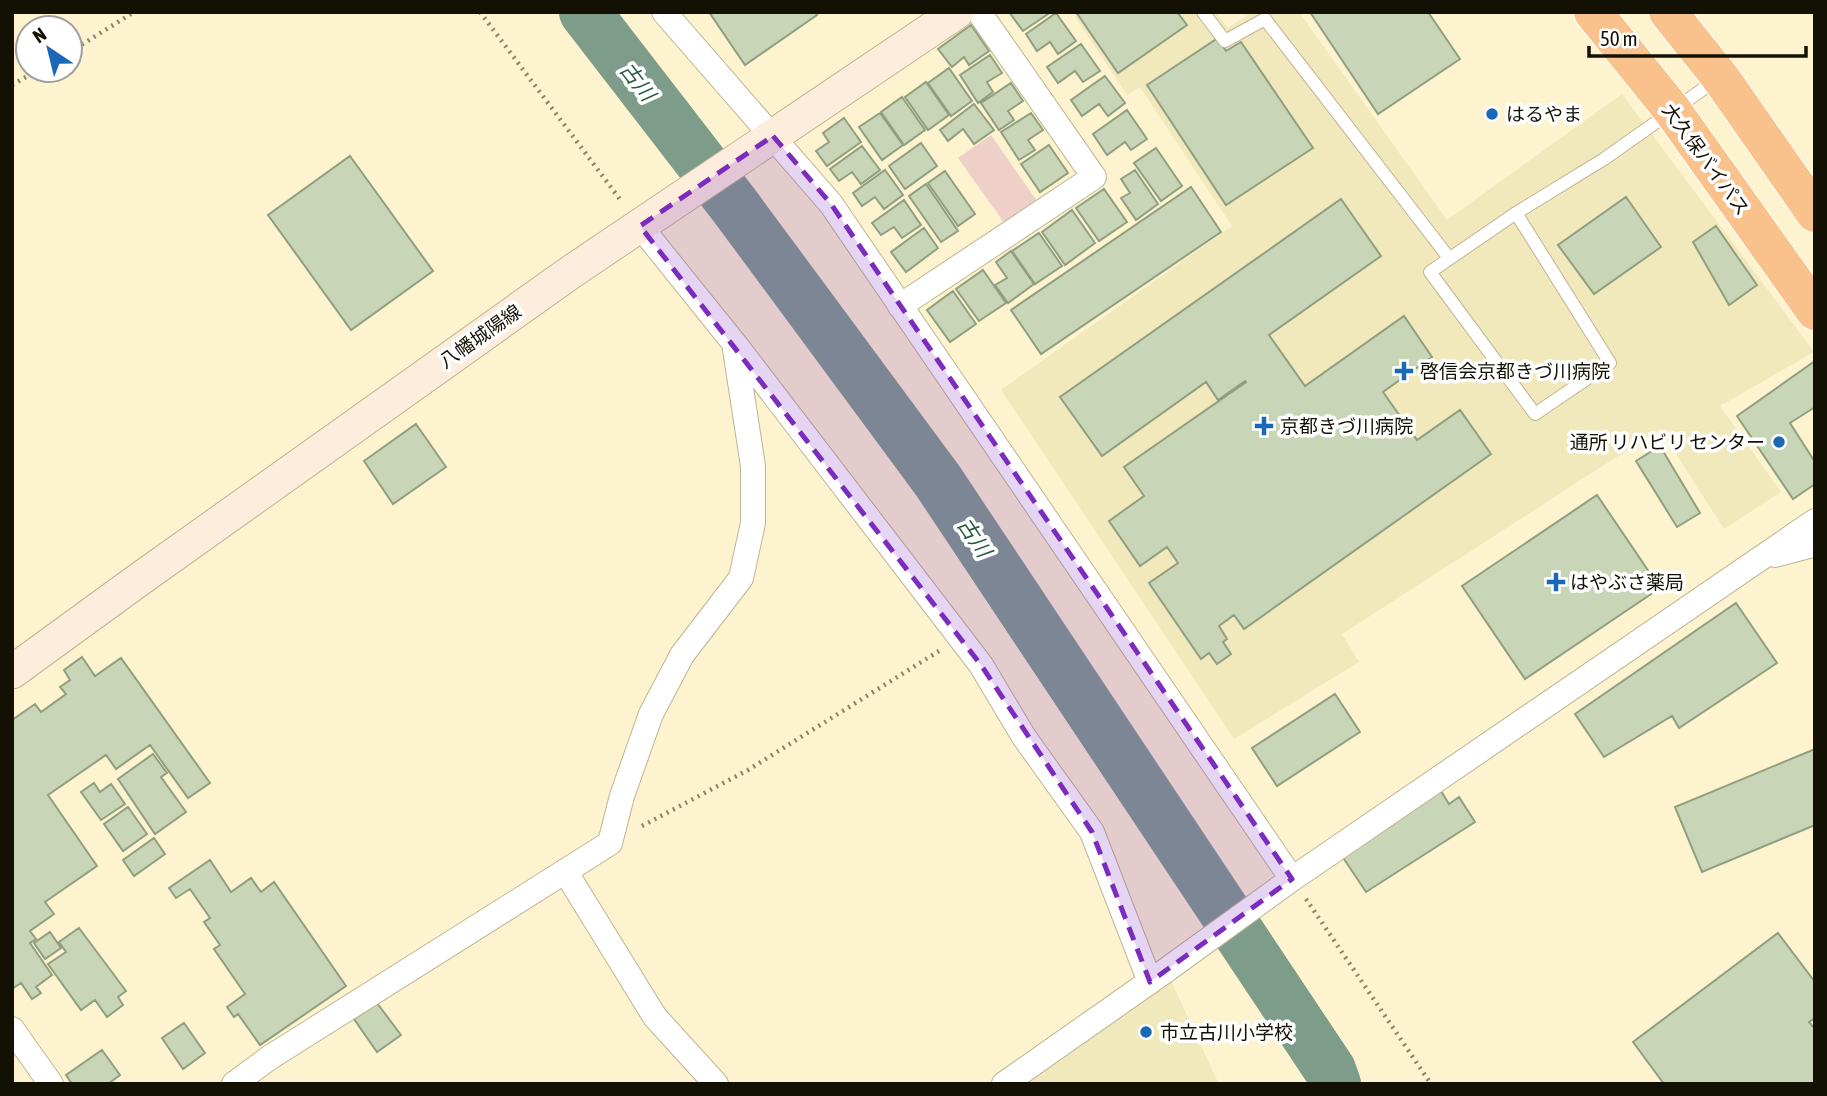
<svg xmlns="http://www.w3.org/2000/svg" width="1827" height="1096" viewBox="0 0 1827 1096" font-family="'Asap Condensed','Noto Sans JP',sans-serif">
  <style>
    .built { fill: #f1e8bc }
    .green { fill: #eed0c9 }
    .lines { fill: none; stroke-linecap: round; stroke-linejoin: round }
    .river { stroke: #7d9d8a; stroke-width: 52 }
    .building { fill: #c8d6b7; stroke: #909f7f; stroke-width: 2 }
    .lane-casing { stroke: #beb592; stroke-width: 14 }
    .street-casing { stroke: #beb592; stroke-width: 26 }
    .secondary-casing { stroke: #beb592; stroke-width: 35 }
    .highway-casing { stroke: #fff; stroke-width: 40 }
    .path { stroke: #8a846b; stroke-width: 4.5; stroke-dasharray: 2 5; stroke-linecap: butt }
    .lane { stroke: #fff; stroke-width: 12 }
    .street { stroke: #fff; stroke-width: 24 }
    .secondary { stroke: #fdeddc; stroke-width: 33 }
    .highway { stroke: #f9c28c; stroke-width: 38 }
    .marked { fill: #7b2cbf; fill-opacity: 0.2; stroke: #7b2cbf; stroke-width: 5; stroke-dasharray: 14 9; stroke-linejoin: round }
    .poi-dot { fill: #1969b7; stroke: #fff; stroke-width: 2.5 }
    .labels { text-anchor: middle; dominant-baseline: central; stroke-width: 7; stroke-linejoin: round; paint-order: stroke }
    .poi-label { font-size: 19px; fill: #131004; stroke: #fff; text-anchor: start }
    .street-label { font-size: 19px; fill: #131004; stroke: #fff }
    .water-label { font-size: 21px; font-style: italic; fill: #245b3f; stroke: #fff }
  </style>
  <rect width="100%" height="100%" fill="#fdf4cf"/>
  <path class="built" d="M1072,12H1216L1228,28L1252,12H1299L1447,220L1622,94L1814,352L1720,406L1781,492L1724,529L1660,429L1342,634L1359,662L1234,739L1001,390L1232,226L1140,87L1127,95Z
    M1171,981L1219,1084H1022Z"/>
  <path class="green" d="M991,135L1037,201L1005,224L958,158Z"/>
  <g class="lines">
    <path class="river" d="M585,12L734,205L938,481L1330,1070L1335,1084"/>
  </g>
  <path class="building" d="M709,12H815L817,15L745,65Z
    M1009,12H1051L1023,31Z
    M1076,12H1177L1187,25L1118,73Z
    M1310,12H1428L1460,59L1378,114Z
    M1056,13L1076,41L1058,54L1050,42L1037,51L1026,34Z
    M971,25L989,51L969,65L964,57L952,67L938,49Z
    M1218,38L1226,51L1241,42L1313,148L1226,205L1147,85Z
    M1081,44L1100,71L1083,82L1075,71L1058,83L1047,67Z
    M990,55L1002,73L987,82L993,92L978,103L960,75Z
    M949,68L972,101L951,116L928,83Z
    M1105,76L1125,103L1108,116L1099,104L1082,116L1071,100Z
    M926,82L949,115L928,130L905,97Z
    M1011,83L1023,101L1008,111L1014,120L999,130L981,103Z
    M902,97L925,130L904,145L881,112Z
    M974,104L994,130L974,144L963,129L948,141L940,130Z
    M1127,110L1147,139L1131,150L1125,142L1107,155L1093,134Z
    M880,113L903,145L882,160L859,127Z
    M1031,113L1043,130L1028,140L1035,150L1019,160L1001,132Z
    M844,118L861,142L827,166L816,151L829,142L823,133Z
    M921,143L937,166L905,189L889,166Z
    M1049,145L1068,173L1040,192L1021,164Z
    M862,146L880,170L861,184L852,172L839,181L830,169Z
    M1156,148L1182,186L1161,201L1134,163Z
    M350,156L433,271L351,330L268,215Z
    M885,170L903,195L884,209L875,197L862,206L853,193Z
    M1135,170L1158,204L1136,220L1121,198L1130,193L1121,179Z
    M945,171L975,214L958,226L928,183Z
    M926,184L958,231L941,242L909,196Z
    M1191,187L1221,232L1041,354L1011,310Z
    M1104,189L1127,222L1099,241L1076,208Z
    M1626,197L1661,247L1594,294L1558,245Z
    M1341,199L1381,256L1269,335L1305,386L1404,316L1432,357L1383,392L1417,440L1460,410L1491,454L1244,629L1234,615L1219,626L1227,639L1223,642L1231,654L1217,664L1209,653L1201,659L1149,583L1178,563L1167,547L1140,566L1109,521L1144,496L1124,467L1246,382L1245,381L1218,400L1206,382L1102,456L1060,397Z
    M904,200L921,225L902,238L894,227L881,235L872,223Z
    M1072,210L1095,243L1065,265L1042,232Z
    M1716,226L1757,285L1729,305L1693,242Z
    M924,228L938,248L906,272L891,252Z
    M1039,233L1062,266L1035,284L1012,251Z
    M1011,251L1034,284L1008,303L995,285L1007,278L996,262Z
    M983,270L1006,303L979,321L956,289Z
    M953,291L976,324L950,342L927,310Z
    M1815,361V407L1790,423L1815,462V484L1793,499L1737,416Z
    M416,424L446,467L393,504L364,461Z
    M1660,446L1700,513L1677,527L1636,461Z
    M1597,495L1660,588L1525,679L1462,586Z
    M1736,603L1777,663L1679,728L1672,716L1604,757L1575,714Z
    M82,657L95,676L121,658L210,783L188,798L150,745L116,769L106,755L48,795L97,866L45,902L54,914L30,931L36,939L30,943L52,975L36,987L41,993L32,999L21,983L12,989V720L35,704L41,712L66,694L60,687L70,680L64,670Z
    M1335,694L1360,732L1277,786L1252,748Z
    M1815,749V825L1702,872L1675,807Z
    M153,754L167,773L161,777L186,812L155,834L118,779Z
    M94,783L100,792L111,784L125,804L101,820L81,792Z
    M1441,791L1449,804L1459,797L1475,822L1366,892L1342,856Z
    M128,807L147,834L123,851L104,824Z
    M154,838L165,854L134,876L123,860Z
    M210,860L231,892L251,878L261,892L274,882L346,986L260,1045L238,1014L234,1017L227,1007L245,994L214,949L220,945L204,922L210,918L190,889L176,898L169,888Z
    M79,928L126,991L118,997L123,1005L107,1017L95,1000L81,1010L48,964L66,952L59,942Z
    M50,932L61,948L45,959L34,943Z
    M1778,933L1815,982V1018L1809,1022L1815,1029V1084H1664L1633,1042Z
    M377,1003L401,1035L377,1052L354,1019Z
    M184,1023L205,1053L183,1069L162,1038Z
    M102,1050L120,1075L108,1084H72L66,1075Z"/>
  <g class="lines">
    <g class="lane-casing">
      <path id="lane" d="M1203,12L1225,41L1265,19L1449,258
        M1516,213L1610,363L1535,414L1430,272L1516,213L1604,159L1716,80"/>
    </g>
    <g class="street-casing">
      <path id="street" d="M664,12L831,204L1292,879
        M900,306L1094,177L979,12
        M735,344L981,665L1024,737L1092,832L1150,982
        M1775,555L1809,546L1815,543
        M565,871L655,1017L716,1084
        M12,1029L51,1084
        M234,1084L269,1058L610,843L622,796L651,714L682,655L741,578L753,523V466L734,343L640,226
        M1004,1084L1165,971L1292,879L1815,521"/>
    </g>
    <g class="secondary-casing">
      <path id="secondary" d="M12,672L137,581L571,272L957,12"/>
    </g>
    <g class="highway-casing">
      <path id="highway" d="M1593,12L1672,110L1815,311
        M1668,12L1720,77L1815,213"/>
    </g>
    <path class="path" d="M480,12L622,202
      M70,52L134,12
      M12,85L38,70
      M642,826L748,770L939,651
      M1306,899L1431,1084"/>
    <use href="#lane" class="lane"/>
    <use href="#street" class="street"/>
    <use href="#secondary" class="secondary"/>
    <use href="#highway" class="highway"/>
  </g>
  <path class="marked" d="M773,136L831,204L1292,879L1150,982L1092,832L981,665L640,226Z"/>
  <g class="poi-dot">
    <circle cx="1492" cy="114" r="7"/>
    <path d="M1400.5 360.5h7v7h7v7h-7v7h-7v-7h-7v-7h7z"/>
    <path d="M1260.5 415.5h7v7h7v7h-7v7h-7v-7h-7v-7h7z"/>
    <circle cx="1779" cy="442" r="7"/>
    <path d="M1552.5 571.5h7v7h7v7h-7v7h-7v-7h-7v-7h7z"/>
    <circle cx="1146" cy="1032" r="7"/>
  </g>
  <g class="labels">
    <g class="poi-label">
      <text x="1506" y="114">はるやま</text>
      <text x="1420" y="371">啓信会京都きづ川病院</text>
      <text x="1280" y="426">京都きづ川病院</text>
      <text x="1765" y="442" text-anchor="end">通所 リハビリ センター</text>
      <text x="1570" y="582">はやぶさ薬局</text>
      <text x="1160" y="1032">市立古川小学校</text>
    </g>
    <g class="street-label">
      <text transform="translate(1706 159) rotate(54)">大久保バイパス</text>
      <text transform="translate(480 336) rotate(-35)">八幡城陽線</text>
    </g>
    <g class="water-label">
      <text transform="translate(638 81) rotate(52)">古川</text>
      <text transform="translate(975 537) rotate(56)">古川</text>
    </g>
  </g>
  <rect width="1827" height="1096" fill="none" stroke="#131004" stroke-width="28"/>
  <g transform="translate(49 49) rotate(325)"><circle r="33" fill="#ffffff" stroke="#a19f9b" stroke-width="2"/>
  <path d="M0-5L12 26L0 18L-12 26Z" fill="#1969b7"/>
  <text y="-10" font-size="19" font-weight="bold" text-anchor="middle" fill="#131004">N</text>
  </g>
  <path d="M1589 46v10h217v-10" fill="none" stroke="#131004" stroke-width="3.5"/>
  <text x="1600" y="46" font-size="21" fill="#131004" stroke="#ffffff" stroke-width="5" paint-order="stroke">50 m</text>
</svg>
